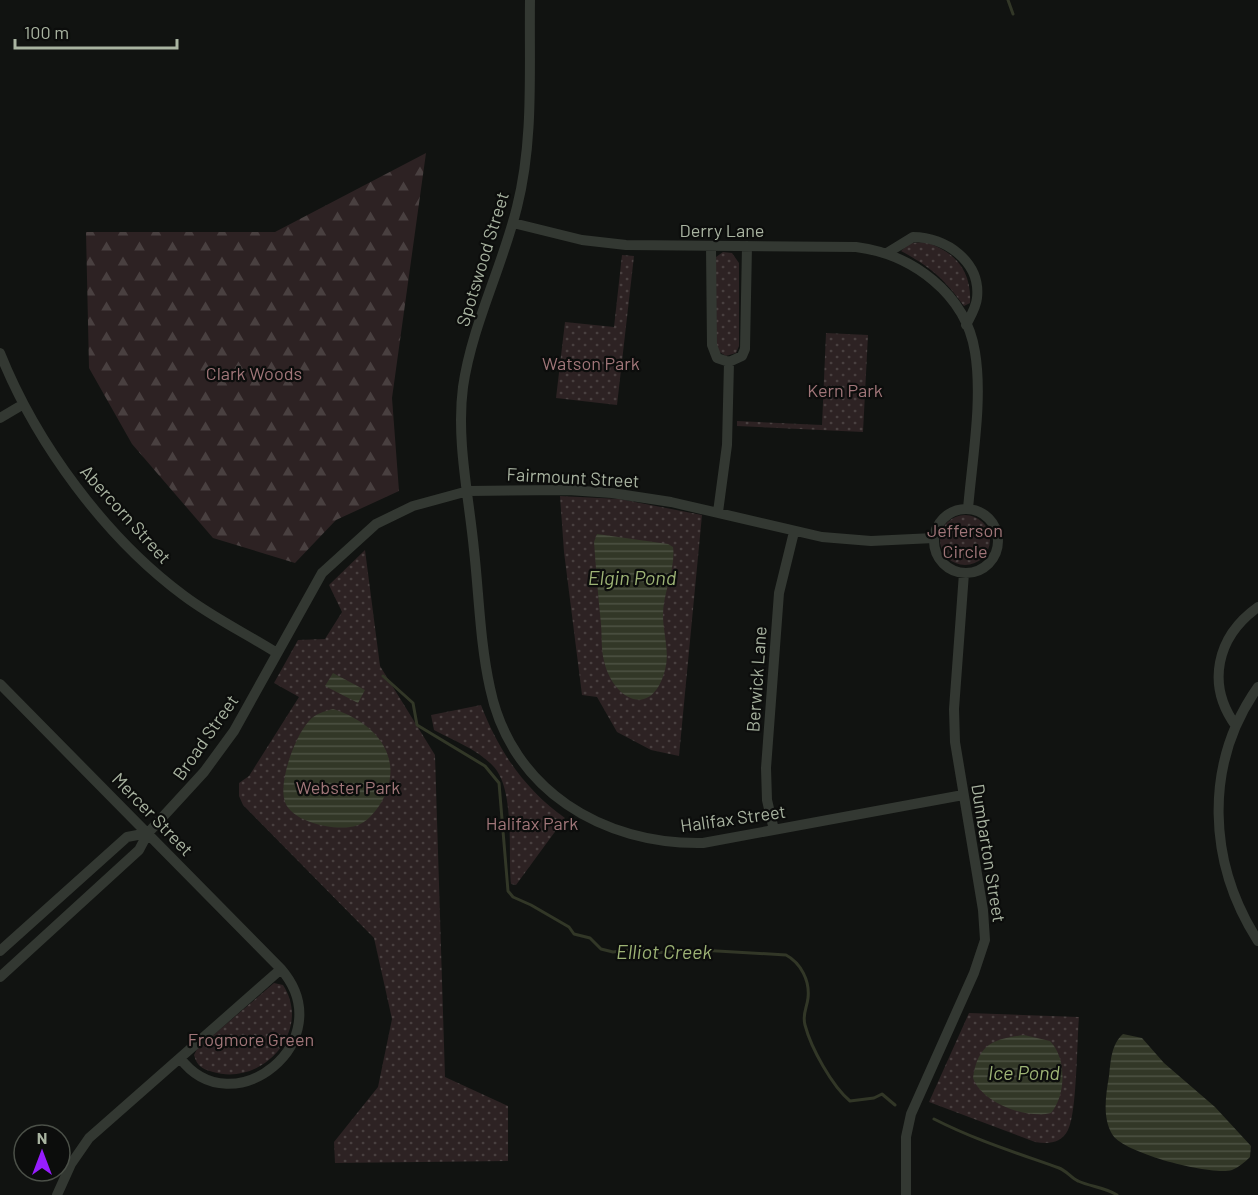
<svg xmlns="http://www.w3.org/2000/svg" width="1258" height="1195" viewBox="0 0 1258 1195" font-family="Barlow,sans-serif">
  <style>
    .forest { fill: url(#forest-firs) }
    .park { fill: url(#park-dots) }
    .water { fill: url(#water-rules) }
    .lines { fill: none; stroke-linecap: round; stroke-linejoin: round }
    .stream { stroke: #323727; stroke-width: 3 }
    .minor { stroke: #333832; stroke-width: 10 }
    .labels { text-anchor: middle; dominant-baseline: central; stroke-width: 4.5; stroke-linejoin: round; paint-order: stroke }
    .street-label { font-size: 18px; fill: #a9b4a1; stroke: #0c0d0c }
    .park-label { font-size: 18px; fill: #a17679; stroke: #0c0d0c }
    .water-label { font-size: 20px; font-style: italic; fill: #9db375; stroke: #0c0d0c }
  </style>
  <defs>
    <pattern id="forest-firs" width="22" height="20" patternUnits="userSpaceOnUse" patternTransform="scale(1.5)"><rect width="22" height="20" fill="#2d2223"/><path d="M5 1l3.5 6h-7zM16 11l3.5 6h-7z" fill="#494040"/></pattern>
    <pattern id="park-dots" width="8" height="8" patternUnits="userSpaceOnUse" patternTransform="scale(1.5)"><rect width="8" height="8" fill="#2d2223"/><path d="M2 2h.1M6 6h.1" fill="none" stroke="#494040" stroke-width="1.8" stroke-linecap="round"/></pattern>
    <pattern id="water-rules" width="6" height="5" patternUnits="userSpaceOnUse" patternTransform="scale(1.5)"><rect width="6" height="5" fill="#323727"/><path d="M0 2.5h6" fill="none" stroke="#4d5243"/></pattern>
  </defs>
  <rect width="100%" height="100%" fill="#111311"/>
  <path class="forest" d="M426,153L392,398L399,491L336,520L295,563L213,538L132,444L89,368L86,232H275Z"/>
  <path class="park" d="M925,242C955,251 972,271 970,303L964,306C944,279 931,267 901,251L910,243Z
    M723,252L732,253L739,263V346L736,353L726,356L716,350V257Z
    M622,255L634,256L617,405L556,398L565,322L614,327Z
    M826,333L868,335L863,432L737,426V421L822,425Z
    M560,496L620,499L702,515L679,756L651,750L617,732L597,697L582,695L564,552Z
    M940 540a25 25 0 1 1 50 0a25 25 0 1 1-50 0Z
    M365,550L380,666L435,755L445,1077L508,1106V1161L335,1163L334,1142L378,1087L392,1019L374,938L243,805L239,796V783L249,776L299,697L274,683L298,640L325,639L342,612L329,585Z
    M481,705C498,750 525,790 565,818L516,885L511,884C508,854 515,790 494,767C479,750 454,741 434,730L431,715Z
    M274,983L283,985C313,1031 262,1087 213,1072C202,1069 197,1066 194,1055L197,1049Z
    M969,1013L1079,1017C1077,1039 1077,1114 1068,1130C1061,1144 1048,1144 1035,1142L929,1102Z"/>
  <path class="water" d="M597,534L668,544L673,547C676,569 663,592 663,615C663,633 670,652 665,670C652,720 613,700 604,661C601,649 602,636 601,624C598,596 596,569 594,542Z
    M333,673L365,690L358,703L325,686Z
    M333,709C378,723 408,761 379,806C372,816 363,826 350,827C332,830 292,822 285,802C278,782 295,736 309,721C316,713 323,712 333,709Z
    M1123,1034L1142,1038L1164,1063L1215,1107L1251,1146L1250,1157C1245,1162 1239,1167 1232,1170C1211,1176 1122,1153 1112,1134C1102,1117 1106,1094 1109,1076C1111,1060 1111,1045 1123,1034Z
    M1024,1035L1050,1041C1067,1058 1066,1095 1051,1113C1026,1119 982,1103 973,1078C978,1044 993,1039 1024,1035Z"/>
  <g class="lines">
    <path class="stream" d="M1008,0L1013,14
      M383,676L413,703L417,725L485,766L499,783L508,891L513,897L531,905L569,927L574,934L590,938L601,949L613,952L642,948L652,953L700,950L786,955C801,963 810,981 808,998C807,1008 802,1014 805,1025C811,1048 832,1086 850,1101L874,1098L882,1094L895,1105
      M934,1119C975,1140 1017,1153 1059,1168C1067,1171 1071,1178 1078,1181C1091,1187 1105,1187 1117,1195"/>
    <path class="minor" d="M530,0C529,69 534,140 517,207C502,268 472,325 463,387C456,440 469,497 474,550C479,595 480,643 490,688C511,790 603,845 703,843L963,795
      M513,223L582,240L626,245L856,247C912,254 966,294 975,352C983,400 972,460 968,509
      M711,247L712,345L717,358L729,362L742,356L745,349L747,246
      M887,253L913,237C946,237 981,262 977,298C976,308 970,317 966,325
      M0,353C36,443 105,537 183,595C212,617 245,633 277,653
      M0,418L22,405
      M934 541a32 32 0 1 1 64 0a32 32 0 1 1-64 0Z
      M718,512L727,445L729,362
      M0,684L281,969
      M1258,687C1203,765 1208,863 1258,941
      M1236,726C1206,685 1216,637 1258,607
      M774,830L767,800L766,768L779,593L794,532
      M0,951L127,837L148,833
      M0,977L139,850L148,833L204,772L234,731L322,573L376,524L413,506L468,491L568,490L612,493L671,502L822,537L871,541L934,538
      M57,1195L71,1164L89,1138L281,969C343,1041 232,1128 180,1058
      M906,1195V1137L911,1114L974,973L985,940L983,910L955,742L954,709L964,573"/>
  </g>
  <g class="labels">
    <g class="street-label">
      <text x="722" y="230">Derry Lane</text>
      <text transform="translate(482 259) rotate(-73)">Spotswood Street</text>
      <text transform="translate(573 477) rotate(3)">Fairmount Street</text>
      <text transform="translate(126 514) rotate(48)">Abercorn Street</text>
      <text transform="translate(756 679) rotate(-86)">Berwick Lane</text>
      <text transform="translate(205 737) rotate(-55)">Broad Street</text>
      <text transform="translate(153 814) rotate(46)">Mercer Street</text>
      <text transform="translate(733 818) rotate(-8)">Halifax Street</text>
      <text transform="translate(989 853) rotate(81)">Dumbarton Street</text>
    </g>
    <g class="park-label">
      <text x="591" y="363">Watson Park</text>
      <text x="254" y="373">Clark Woods</text>
      <text x="845" y="390">Kern Park</text>
      <text x="965" y="530">Jefferson<tspan x="965" dy="21">Circle</tspan></text>
      <text x="348" y="787">Webster Park</text>
      <text x="532" y="823">Halifax Park</text>
      <text x="251" y="1039">Frogmore Green</text>
    </g>
    <g class="water-label">
      <text x="632" y="577">Elgin Pond</text>
      <text x="664" y="951">Elliot Creek</text>
      <text x="1024" y="1072">Ice Pond</text>
    </g>
  </g>
  <g transform="translate(42 1153)"><circle r="28" fill="#0c0d0c" stroke="#4b5048" stroke-width="1.5"/>
  <path d="M0-4.5L10 22L0 15L-10 22Z" fill="#971dfe"/>
  <text y="-9" font-size="16" font-weight="bold" text-anchor="middle" fill="#a9b4a1">N</text>
  </g>
  <path d="M15 39v9h162v-9" fill="none" stroke="#a9b4a1" stroke-width="3"/>
  <text x="24" y="39" font-size="18" fill="#a9b4a1" stroke="#0c0d0c" stroke-width="4.5" paint-order="stroke">100 m</text>
</svg>
